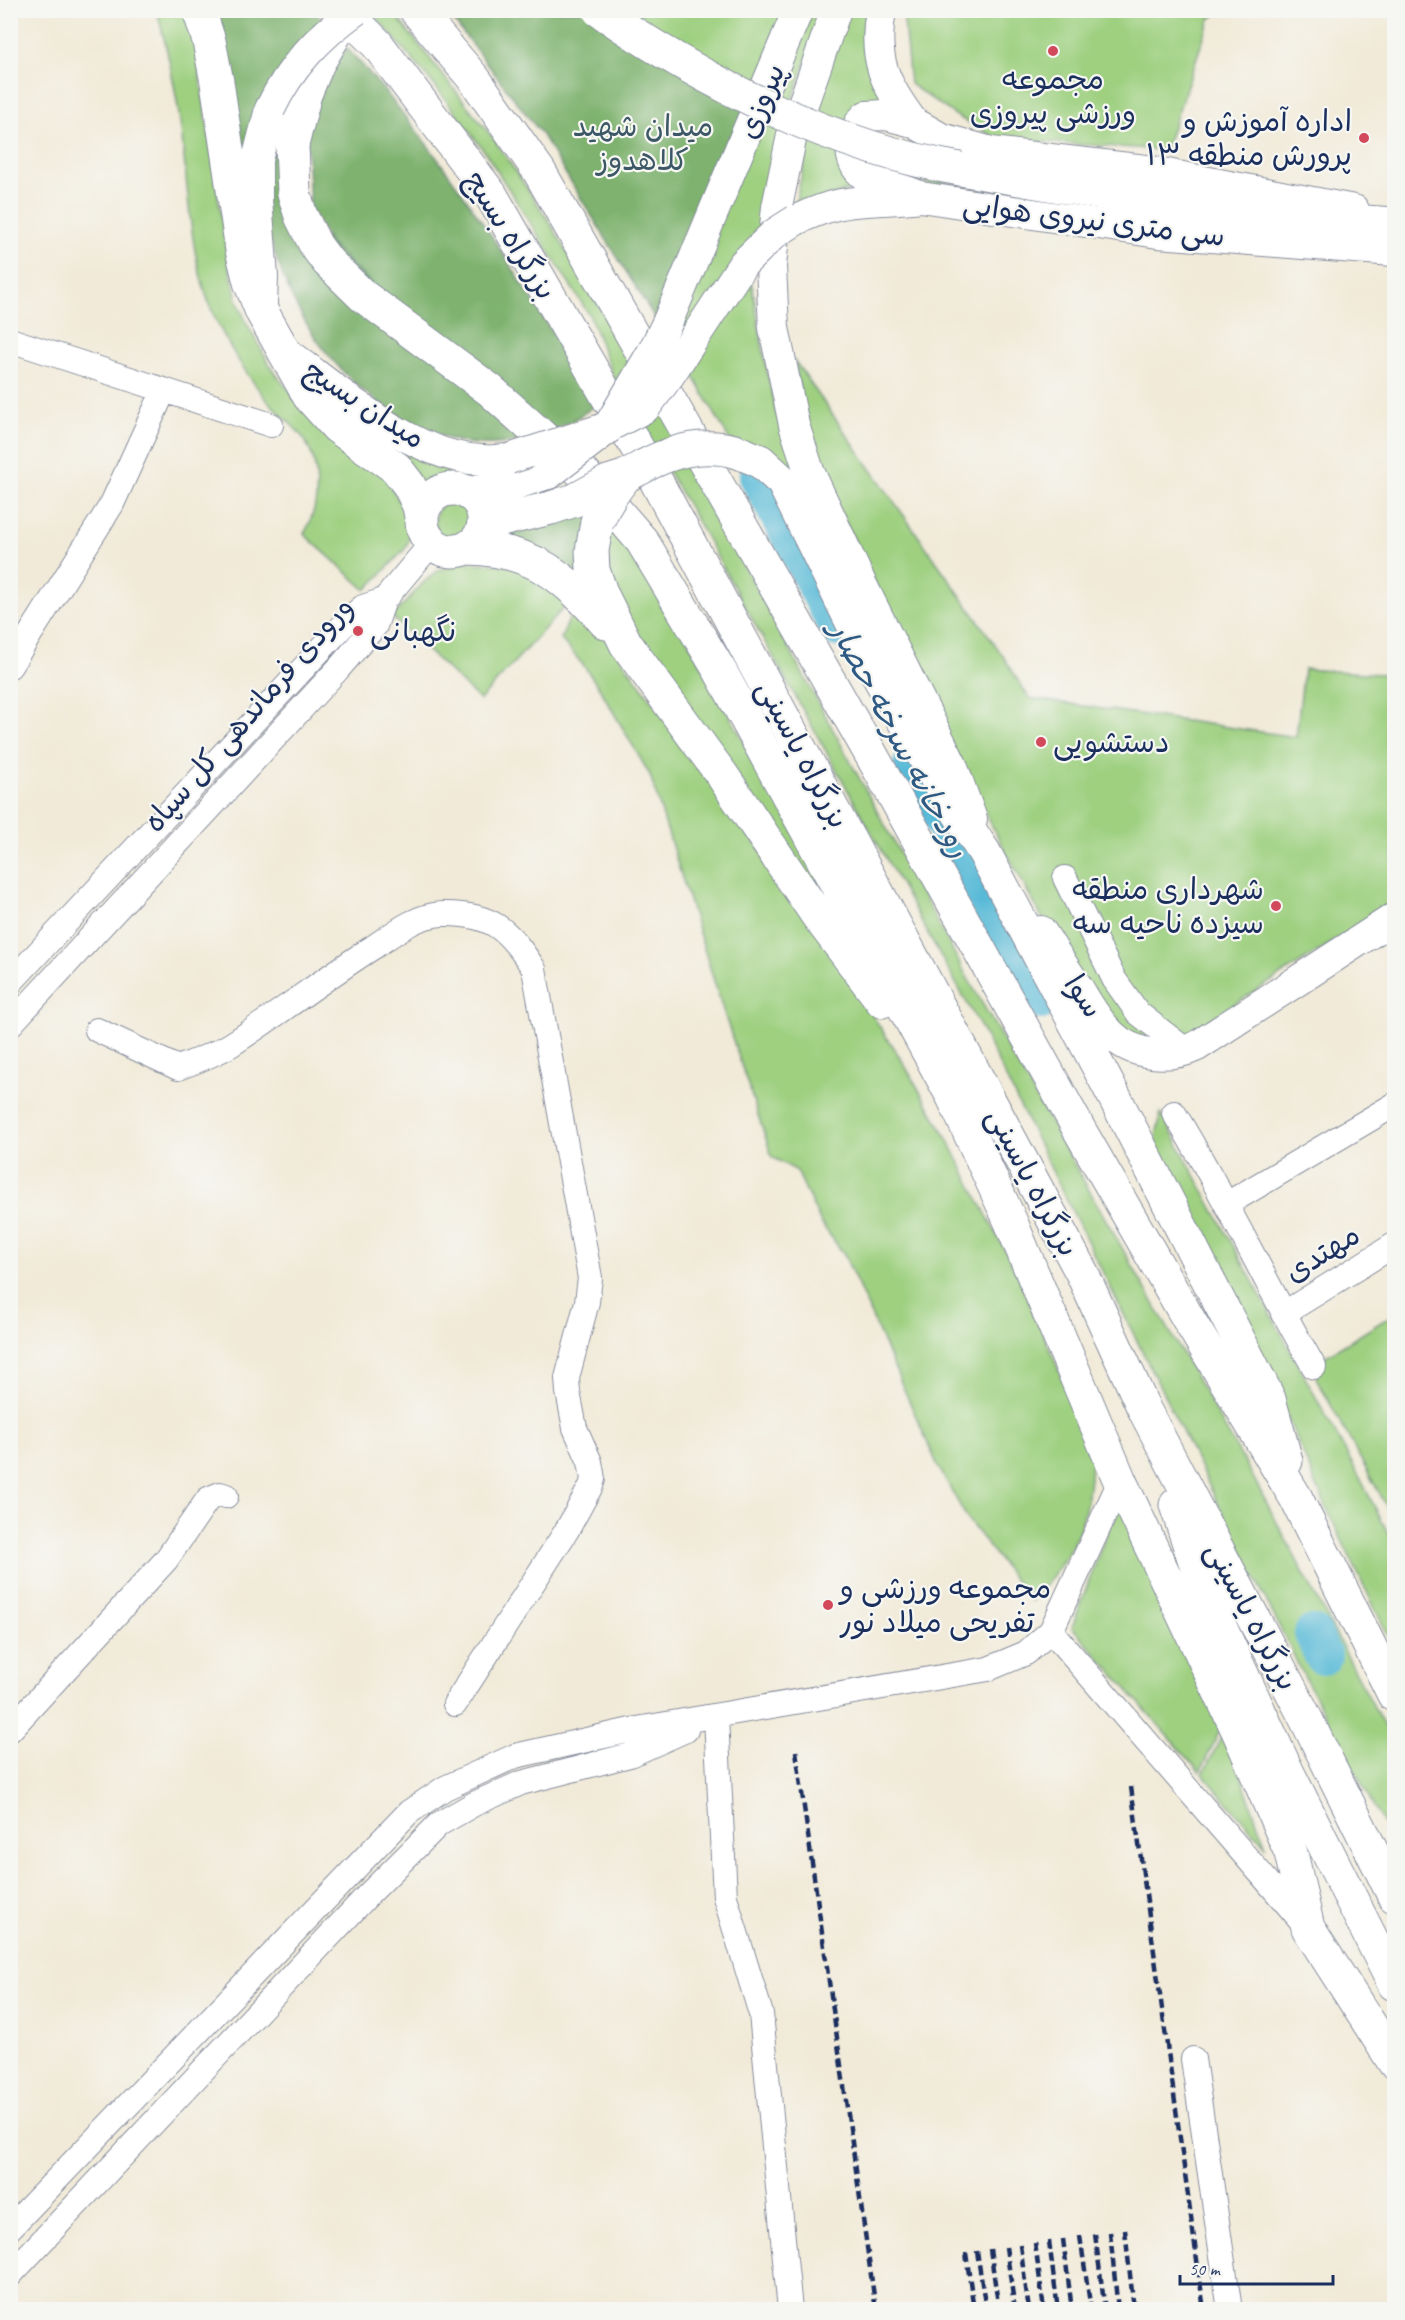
<svg xmlns="http://www.w3.org/2000/svg" width="1405" height="2320" viewBox="0 0 1405 2320" font-family="Caveat,'Playpen Sans Arabic',sans-serif">
  <style>
    .green { fill: #9ed080; stroke: #5c806f; stroke-width: 1.5 }
    .forest { fill: #7eb26e; stroke: #4c7066; stroke-width: 1.5 }
    .lines { fill: none; stroke-linecap: round; stroke-linejoin: round }
    .river { stroke: #59bad7; stroke-width: 38 }
    .minor-casing { stroke: #868c9b; stroke-width: 26 }
    .major-casing { stroke: #868c9b; stroke-width: 32 }
    .highway-casing { stroke: #868c9b; stroke-width: 35 }
    .minor { stroke: #fff; stroke-width: 24 }
    .major { stroke: #fff; stroke-width: 30 }
    .highway { stroke: #fff; stroke-width: 33 }
    .rail { stroke: #1b2f5e; stroke-width: 4.5; stroke-dasharray: 9 4.5; stroke-linecap: butt }
    .major-bridge-casing { stroke: #868c9b; stroke-width: 32; stroke-linecap: butt }
    .highway-bridge-casing { stroke: #868c9b; stroke-width: 35; stroke-linecap: butt }
    .major-bridge { stroke: #fff; stroke-width: 30 }
    .highway-bridge { stroke: #fff; stroke-width: 33 }
    .poi-dot { fill: #d1495b; stroke: #f6f6f2; stroke-width: 2 }
    .labels { text-anchor: middle; dominant-baseline: central; stroke-width: 4.5; stroke-linejoin: round; paint-order: stroke }
    .poi-label { font-size: 30px; fill: #1b2f5e; stroke: #f6f6f2; text-anchor: start }
    .street-label { font-size: 30px; fill: #1b2f5e; stroke: #f6f6f2 }
    .park-label { font-size: 30px; fill: #3c5766; stroke: #f6f6f2 }
    .water-label { font-size: 32px; font-style: italic; fill: #2e5982; stroke: #f6f6f2 }
  </style>
  <rect width="100%" height="100%" fill="#f6f6f2"/>
  <filter id="ink" filterUnits="userSpaceOnUse"><feTurbulence type="fractalNoise" baseFrequency=".0167" numOctaves="2"/><feDisplacementMap in="SourceGraphic" scale="12" xChannelSelector="R" yChannelSelector="G"/><feConvolveMatrix kernelMatrix="1 2 1 2 8 2 1 2 1" color-interpolation-filters="sRGB"/></filter>
  <filter id="wash" filterUnits="userSpaceOnUse"><feTurbulence type="fractalNoise" baseFrequency=".008" numOctaves="4" result="noise"/><feDisplacementMap in="SourceGraphic" scale="24" xChannelSelector="R" yChannelSelector="G"/><feGaussianBlur stdDeviation="1.35" result="paint"/><feColorMatrix in="noise" values="0 0 0 0 0 0 0 0 0 0 0 0 0 0 0 0 0 1.4 0 .05"/><feComposite in="paint" operator="in"/></filter>
  <g filter="url(#wash)">
    <rect width="100%" height="100%" fill="#f1ead8"/>
    <path class="green" d="M157,11H190L227,255L237,300L246,322L272,369L285,386L378,464L414,527L405,549L366,590L304,534C321,505 322,463 301,435C290,422 277,412 266,399C247,375 228,346 215,318C192,267 190,213 184,158C180,108 170,59 157,11Z
      M371,11H392L493,138L549,221L645,385L764,115L784,122L758,233L651,382L728,536L966,975L1253,1477L1394,1745V1844L1305,1678L981,1028L692,512L614,379L590,316L485,152L436,87Z
      M613,11H789L754,91Z
      M808,11H824L790,107L772,99Z
      M849,11H875L889,102L848,121L811,115Z
      M903,11H1221L1210,19L1165,150L997,139L957,116L910,84Z
      M811,134L840,146L866,184L794,209Z
      M864,161L956,185L942,189Z
      M750,274L767,372L777,415L817,515L787,470L729,439L688,366Z
      M794,360L1003,656L1029,698L1296,737L1304,669L1394,675V903L1182,1038L1130,1040L1062,954L993,828L947,736L830,490L803,405Z
      M319,390L510,472L481,485C460,478 444,474 426,490Z
      M435 521a20 20 0 1 1 40 0a20 20 0 1 1-40 0Z
      M605,519L663,596L860,950L612,602Z
      M463,562L518,566L567,604L480,700L392,617L425,581L439,570Z
      M574,607L599,628L800,905L901,1059L948,1140L1020,1280L1091,1445C1092,1513 1078,1552 1031,1601L968,1520L938,1466L844,1254L821,1223L797,1171L772,1157L725,1016L650,775L600,689L584,666L561,639Z
      M1161,1113L1360,1478L1394,1545V1648L1331,1518L1287,1417L1159,1166L1156,1136Z
      M1394,1314V1520L1316,1378L1323,1358Z
      M1120,1497L1222,1726L1200,1772L1072,1627Z
      M1225,1730L1266,1847L1203,1774Z"/>
    <path class="forest" d="M213,11H313L324,21L251,202Z
      M446,11H583L748,107L656,320L540,132Z
      M347,48C446,156 522,280 596,405L571,422L549,432L337,257L310,207L306,125L337,61Z
      M309,61L288,203L532,439C514,443 496,445 477,444C456,443 436,435 417,425C350,393 305,337 280,268C269,240 260,211 262,180C263,169 271,156 275,146C286,118 298,89 309,61Z
      M607,487L592,587L514,548L496,524Z"/>
    <g class="lines">
      <path class="river" d="M758,477L838,628
        M912,765L1041,1001
        M1313,1634L1323,1656"/>
    </g>
  </g>
  <g filter="url(#ink)">
    <g class="lines">
      <g class="minor-casing">
        <path id="minor" d="M10,340L271,425
          M10,666L112,504L164,390
          M1065,878L1114,979L1138,1013L1187,1051
          M10,983L352,616L363,607L384,600
          M10,1025L339,668L375,626L384,600L431,544
          M97,1030L178,1068C196,1061 216,1054 232,1044C280,1013 325,978 372,948C393,934 416,915 442,914C492,913 508,929 534,969L590,1278L587,1302L567,1378L568,1392L575,1428L590,1462L593,1479L591,1486L567,1530L455,1704
          M1174,1113C1225,1195 1265,1283 1314,1367
          M1227,1204L1394,1105
          M1283,1314L1394,1245
          M1051,1631L1306,1926
          M716,1717L725,1897L761,2014L790,2310
          M10,1730L166,1560L208,1499L220,1494L226,1496
          M1193,2059L1230,2310
          M10,2228L409,1812L445,1788L515,1756L631,1730L988,1669L1026,1653L1051,1631L1120,1481
          M10,2275L367,1896L439,1824L474,1804L521,1783L630,1755L686,1730"/>
      </g>
      <g class="major-casing">
        <path id="major" d="M836,10L792,135L777,207L771,266L774,328L794,425L809,471L862,585L952,765L972,819
          M881,10C872,59 885,85 913,122
          M921,197C904,188 888,187 871,179C844,167 847,134 866,116L886,115L913,122L941,138L991,152L1146,170L1354,210
          M796,220C811,213 825,207 841,204C867,199 894,201 921,197L1158,233L1394,251
          M262,305L263,277L257,200V160L270,109
          M667,323L798,10
          M286,352C340,391 412,458 482,460C491,461 500,459 509,459
          M1041,931C1053,950 1066,970 1079,989C1088,1004 1098,1022 1111,1034C1133,1056 1170,1059 1197,1046L1394,918"/>
      </g>
      <g class="highway-casing">
        <path id="highway" d="M199,10L209,41L217,82L242,250L250,282L262,312L309,396L337,427L396,468L409,485L419,506L421,517
          M343,10L377,44L491,195L654,477L1082,1273L1144,1409L1302,1711L1394,1896
          M416,10L475,80L539,171L872,756L1080,1131L1189,1320L1296,1498L1394,1695
          M341,24L318,63L305,94L292,145L294,193L301,216L316,246L328,262L363,296L490,390L585,475L642,541L720,671L953,1097L1010,1220L1120,1481L1239,1733L1291,1853L1308,1928L1394,2062
          M960,169L1160,203L1239,213L1394,224
          M738,452L760,461L783,482L879,677L942,788L984,852L1114,1096L1269,1399L1286,1461
          M422 520a31 31 0 1 1 62 0a31 31 0 1 1-62 0Z
          M469,494L511,484L549,472
          M597,522L592,551L593,570L602,595L626,644L722,775L817,915L882,1001
          M484,524L551,508L575,500
          M468,548C535,550 563,576 606,623
          M1176,1505L1209,1603L1287,1771L1394,1984"/>
      </g>
      <use href="#minor" class="minor"/>
      <use href="#major" class="major"/>
      <use href="#highway" class="highway"/>
      <path class="rail" d="M796,1751L876,2310
        M1131,1787L1204,2310
        M1125,2230L1134,2310
        M1110,2232L1118,2310
        M1095,2234L1105,2310
        M1080,2236L1091,2310
        M1063,2239L1072,2310
        M1049,2241L1058,2310
        M1035,2243L1044,2310
        M1020,2245L1029,2310
        M1006,2247L1015,2310
        M990,2249L999,2310
        M977,2251L986,2310
        M966,2253L974,2310"/>
      <g class="major-bridge-casing">
        <path id="major-bridge" d="M270,109C290,67 318,37 356,10
          M608,427L654,349L667,323
          M509,459L608,427L645,408L669,376L743,264L774,234L796,220"/>
      </g>
      <g class="highway-bridge-casing">
        <path id="highway-bridge" d="M599,10C702,82 836,148 960,169
          M549,472L608,427
          M575,500L608,482L624,477
          M597,522C604,506 613,491 624,478C629,473 638,470 644,466C674,450 705,442 738,452"/>
      </g>
      <use href="#major-bridge" class="major-bridge"/>
      <use href="#highway-bridge" class="highway-bridge"/>
    </g>
  </g>
  <g class="poi-dot">
    <circle cx="1053" cy="51" r="6"/>
    <circle cx="1364" cy="138" r="6"/>
    <circle cx="358" cy="631" r="6"/>
    <circle cx="1041" cy="742" r="6"/>
    <circle cx="1276" cy="906" r="6"/>
    <circle cx="828" cy="1605" r="6"/>
  </g>
  <g class="labels">
    <g class="poi-label">
      <text x="1053" y="79" text-anchor="middle">مجموعه<tspan x="1053" dy="34">ورزشی پیروزی</tspan></text>
      <text x="1352" y="121" text-anchor="end">اداره آموزش و<tspan x="1352" dy="34">پرورش منطقه ۱۳</tspan></text>
      <text x="370" y="631">نگهبانی</text>
      <text x="1053" y="742">دستشویی</text>
      <text x="1264" y="889" text-anchor="end">شهرداری منطقه<tspan x="1264" dy="34">سیزده ناحیه سه</tspan></text>
      <text x="840" y="1588">مجموعه ورزشی و<tspan x="840" dy="34">تفریحی میلاد نور</tspan></text>
    </g>
    <g class="street-label">
      <text transform="translate(761 101) rotate(-67)">پیروزی</text>
      <text transform="translate(1094 220) rotate(7)">سی متری نیروی هوایی</text>
      <text transform="translate(511 235) rotate(58)">بزرگراه بسیج</text>
      <text transform="translate(365 404) rotate(33)">میدان بسیج</text>
      <text transform="translate(248 714) rotate(-49)">ورودی فرماندهی کل سپاه</text>
      <text transform="translate(803 754) rotate(62)">بزرگراه یاسینی</text>
      <text transform="translate(1084 996) rotate(56)">سوا</text>
      <text transform="translate(1033 1182) rotate(62)">بزرگراه یاسینی</text>
      <text transform="translate(1322 1253) rotate(-32)">مهتدی</text>
      <text transform="translate(1252 1616) rotate(62)">بزرگراه یاسینی</text>
    </g>
    <g class="park-label">
      <text x="643" y="126">میدان شهید<tspan x="643" dy="34">کلاهدوز</tspan></text>
    </g>
    <g class="water-label">
      <text transform="translate(900 739) rotate(62)">رودخانه سرخه حصار</text>
    </g>
  </g>
  <rect width="1405" height="2320" fill="none" stroke="#f6f6f2" stroke-width="36"/>
  <path d="M1180 2275v9h153v-9" fill="none" stroke="#1b2f5e" stroke-width="3"/>
  <text x="1189" y="2275" font-size="18" fill="#1b2f5e" stroke="#f6f6f2" stroke-width="4.5" paint-order="stroke">50 m</text>
</svg>
